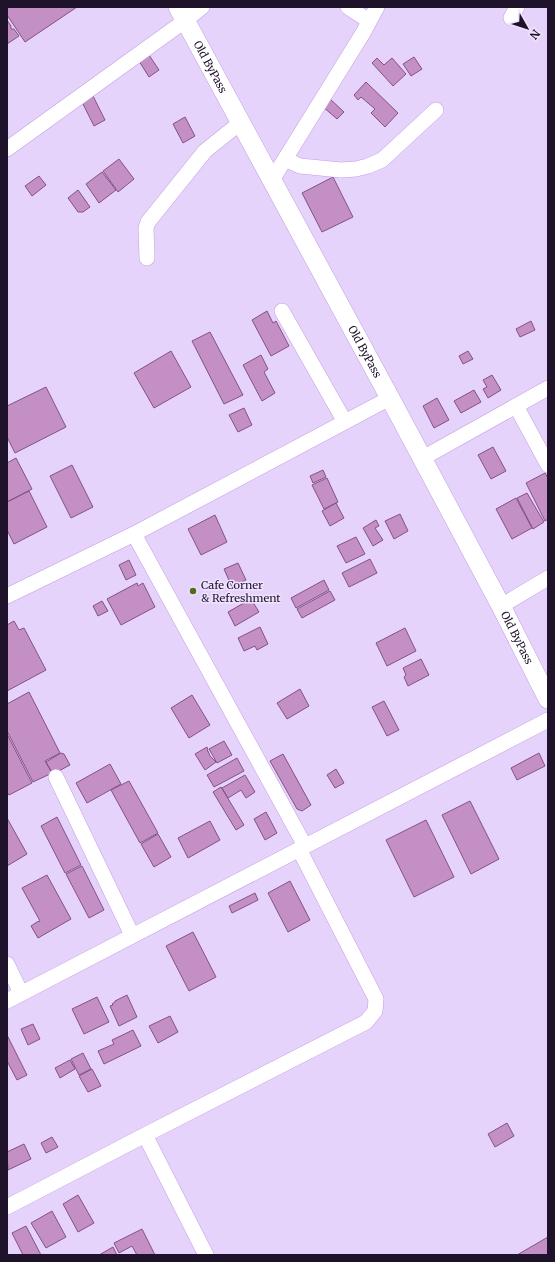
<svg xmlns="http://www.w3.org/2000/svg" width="555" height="1262" viewBox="0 0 555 1262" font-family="Merriweather,serif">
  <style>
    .building { fill: #c48fc5; stroke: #835285 }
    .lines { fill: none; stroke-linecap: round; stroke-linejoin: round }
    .minor-casing { stroke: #bfa0e2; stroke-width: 16 }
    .major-casing { stroke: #bfa0e2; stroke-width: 20 }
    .minor { stroke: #fff; stroke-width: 15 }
    .major { stroke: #fff; stroke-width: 19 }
    .poi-dot { fill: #526b1c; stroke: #f0e3ff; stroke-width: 1.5 }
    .labels { text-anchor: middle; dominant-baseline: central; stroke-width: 3; stroke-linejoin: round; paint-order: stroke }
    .street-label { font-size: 11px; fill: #1f132c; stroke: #f0e3ff }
    .poi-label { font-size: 11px; fill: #1f132c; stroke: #f0e3ff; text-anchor: start }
  </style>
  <rect width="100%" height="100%" fill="#e6d3fc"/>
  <path class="building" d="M7,7H77L25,42L7,15Z
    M7,20L11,26V29H14L19,36L7,44Z
    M149,55L159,70L149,77L139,61Z
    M414,57L422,69L411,76L403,64Z
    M377,58L384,65L392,58L406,74L393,86L372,63Z
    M366,82L398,113L385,127L371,113L375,109L361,97L358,100L354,95Z
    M93,96L105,120L94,126L82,102Z
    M329,98L344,112L337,119L322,106Z
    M185,117L195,136L183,143L173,124Z
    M119,159L134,179L118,192L103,171Z
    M102,172L116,190L99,203L86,184Z
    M39,176L46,185L32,196L25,186Z
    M333,177L353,217L322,232L302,193Z
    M78,190L90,207L83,212H78L68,198Z
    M267,311L273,323L276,321L289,346L271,356L252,320Z
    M531,321L535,330L520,337L516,329Z
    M210,332L243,395L224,404L192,341Z
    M171,351L191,387L154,408L134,373Z
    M468,351L473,359L463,364L459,356Z
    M261,355L268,369L264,372L275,393L262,401L243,365Z
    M492,375L501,390L488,398L483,389L487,387L483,380Z
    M46,387L66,427L15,453L7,437V406Z
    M474,390L481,402L461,413L454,401Z
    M437,398L449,420L434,428L423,406Z
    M244,408L252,425L238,432L229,415Z
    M493,447L506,471L491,479L478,455Z
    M16,458L32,489L7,502V463Z
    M72,465L93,507L71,518L50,476Z
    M323,470L326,477L313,483L310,476Z
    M545,473L548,478V519L545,521L526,483Z
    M327,478L338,502L324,509L312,485Z
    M29,491L47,527L14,544L7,530V502Z
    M527,493L544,522L533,529L517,498Z
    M516,498L532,528L512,539L496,509Z
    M336,503L344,518L330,526L322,511Z
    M400,514L408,531L394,539L385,521Z
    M215,515L227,542L201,555L188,529Z
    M376,520L379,526L375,528L383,540L373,546L363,528Z
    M356,537L365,554L346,563L337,546Z
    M370,559L377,573L349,587L342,573Z
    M129,560L136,575L126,580L119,565Z
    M238,563L246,580L232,587L224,569Z
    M324,580L329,590L296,608L291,598Z
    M137,583L138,586L143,583L155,607L121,625L107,599Z
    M330,591L335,600L302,618L297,609Z
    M251,599L259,612L235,626L228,612Z
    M102,601L108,611L98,616L93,606Z
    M14,621L19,630L24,628L46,670L7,691V625Z
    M260,627L268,644L257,650L255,646L244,651L238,638Z
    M405,628L416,651L387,666L376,643Z
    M421,659L429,675L408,686L404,677L406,675L403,668Z
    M300,689L309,706L287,719L277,703Z
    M29,692L60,753L45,761L52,773L33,782L7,731V704Z
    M192,695L210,725L189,738L171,708Z
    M384,701L399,730L387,736L372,707Z
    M7,734L32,783L9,795L7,792Z
    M224,741L232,755L217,763L209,749Z
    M207,747L208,750L207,751H208L210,756L216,762L205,770L195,754Z
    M61,753L64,754L70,765L53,774L46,762Z
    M539,753L545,766L517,780L511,768Z
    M283,754L311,805L302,811L297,809L270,761Z
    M237,758L244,771L214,787L207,775Z
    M110,764L121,784L87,803L76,783Z
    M336,769L344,783L335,788L327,775Z
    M245,775L255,792L246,798L241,790L228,798L222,788Z
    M129,781L158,833L140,843L111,790Z
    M221,787L244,825L236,830L213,792Z
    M470,801L499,859L471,874L442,815Z
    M266,812L277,833L265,840L254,819Z
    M57,817L81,865L65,873L41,826Z
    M7,818L27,854L7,866Z
    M426,820L454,877L414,897L386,840Z
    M210,821L220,840L188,858L178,838Z
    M158,834L171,857L154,867L141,844Z
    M82,866L104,910L89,918L66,874Z
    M47,875L71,919L38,938L31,926L37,922L40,921L22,888Z
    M290,881L310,920L288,932L268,893Z
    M255,893L258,900L232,913L229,906Z
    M193,932L216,977L189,991L166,946Z
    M127,995L137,1017L119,1026L110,1006L113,1005L112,1004L115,1002V1001Z
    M97,997L109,1022L84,1034L72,1009Z
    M170,1016L178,1032L158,1043L149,1026Z
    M33,1024L40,1039L28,1045L21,1029Z
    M133,1030L141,1046L104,1064L98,1051L114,1044L112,1040Z
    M7,1035L27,1075L17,1080L7,1061Z
    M83,1053L91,1069L79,1075L71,1059Z
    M70,1060L75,1069L60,1078L55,1068Z
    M92,1069L101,1086L88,1092L79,1076Z
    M507,1123L514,1136L495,1147L488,1134Z
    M52,1137L58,1147L46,1153L41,1143Z
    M24,1144L31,1159L8,1170L7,1152Z
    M78,1195L94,1223L78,1232L63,1204Z
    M52,1211L66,1237L46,1248L31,1223Z
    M26,1226L41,1255H23L12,1233Z
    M142,1229L155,1255H137L132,1246L119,1253L114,1243Z
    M548,1237V1255H517Z
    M113,1247L117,1255H99Z"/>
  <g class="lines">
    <g class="minor-casing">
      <path id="minor" d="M348,7L369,21
        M511,18L517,7
        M7,149L186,20L202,7
        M285,159L300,166L341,170L356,169L368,166L382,160L436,110
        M272,180L363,33L377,7
        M147,258L146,228L148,222L205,151L240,123
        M282,311L345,422
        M516,406L548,465
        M421,459L548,388
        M134,534L305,846
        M7,596L134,534L390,398
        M501,606L548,578
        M56,777L132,935
        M7,964L21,993
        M7,1001L548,720
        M145,1135L206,1255
        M7,1207L145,1135L366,1022L375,1011L376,999L299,849"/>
    </g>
    <g class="major-casing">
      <g id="major">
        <path id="s1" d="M178,7L390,398L501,606L548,699"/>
      </g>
    </g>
    <use href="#minor" class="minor"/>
    <use href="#major" class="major"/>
  </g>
  <circle class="poi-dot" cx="193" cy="591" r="4"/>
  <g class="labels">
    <g class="street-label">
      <text stroke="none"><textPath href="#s1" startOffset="68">Old ByPass</textPath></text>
      <text stroke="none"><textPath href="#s1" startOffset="392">Old ByPass</textPath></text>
      <text stroke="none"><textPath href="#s1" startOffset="716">Old ByPass</textPath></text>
    </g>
    <g class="poi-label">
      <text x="201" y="585">Cafe Corner<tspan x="201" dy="13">&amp; Refreshment</tspan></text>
    </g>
  </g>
  <rect width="555" height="1262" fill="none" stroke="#1f132c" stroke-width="16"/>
  <g transform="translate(527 28) rotate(129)" stroke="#f0e3ff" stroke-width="3" paint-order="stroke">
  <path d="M0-3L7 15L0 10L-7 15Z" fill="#1f132c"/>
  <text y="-6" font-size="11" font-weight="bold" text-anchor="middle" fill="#1f132c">N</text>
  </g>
</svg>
